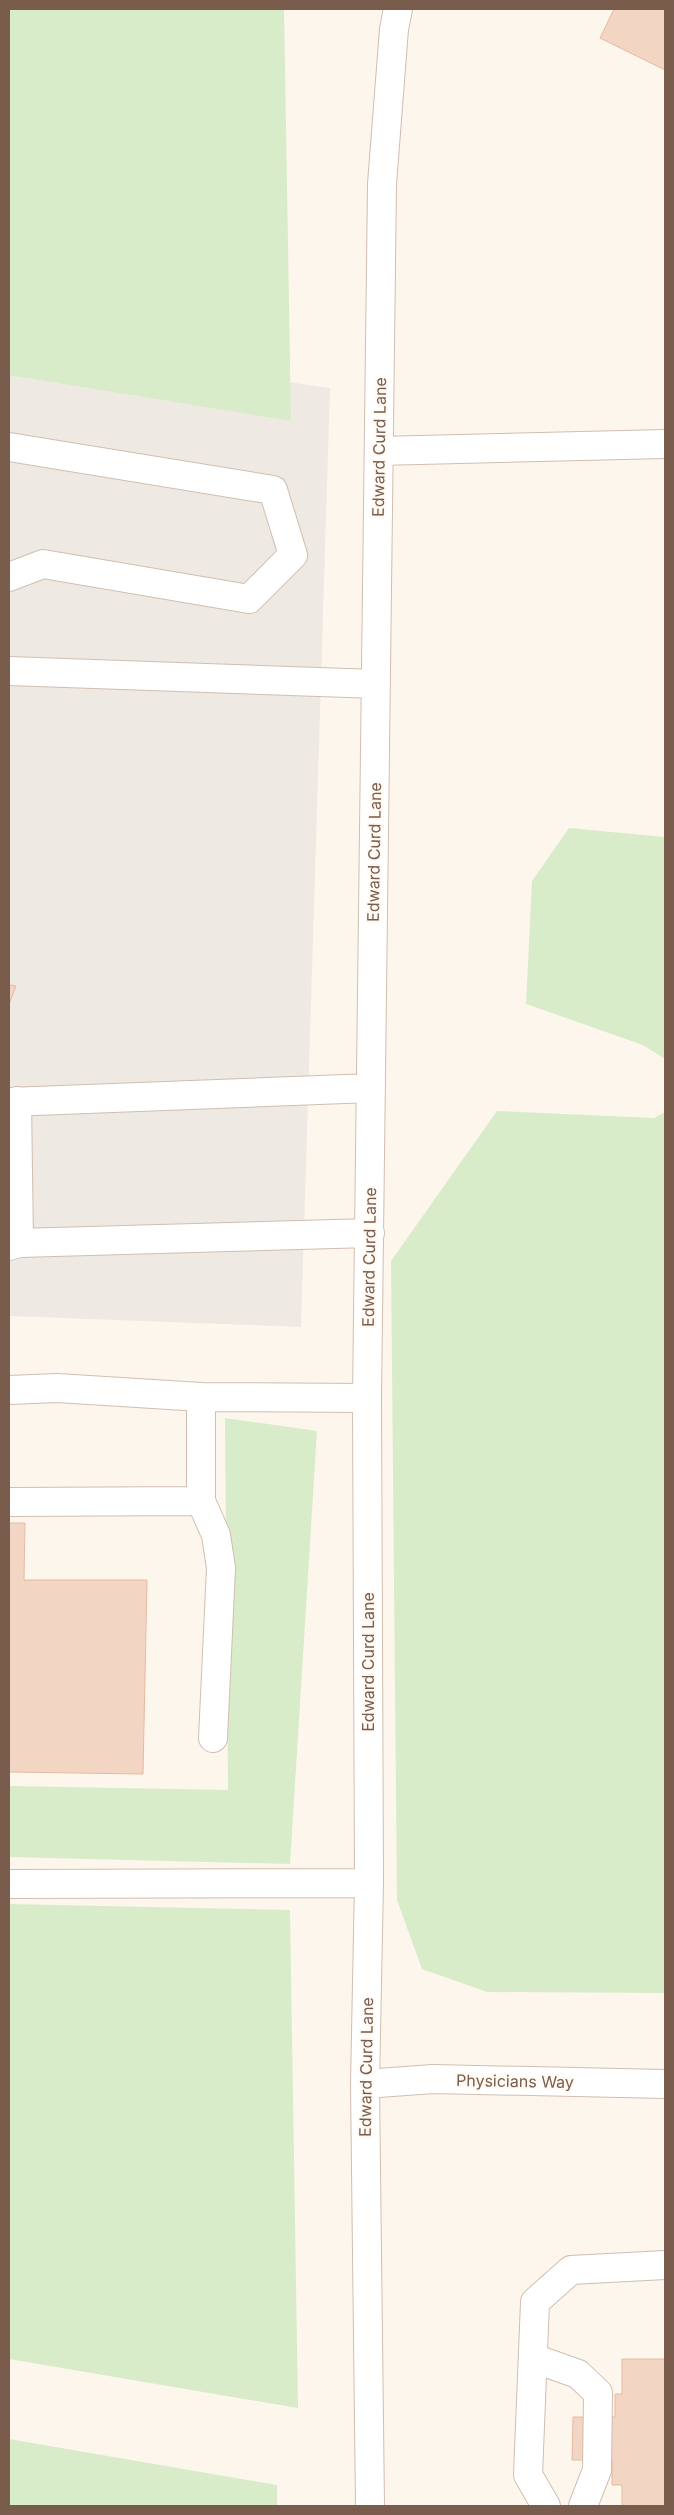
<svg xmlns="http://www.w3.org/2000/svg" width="674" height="2515" viewBox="0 0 674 2515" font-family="Inter,sans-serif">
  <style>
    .industrial { fill: #efe9e4 }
    .green { fill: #d8ecc9 }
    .building { fill: #f3d5c3; stroke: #e6bba3 }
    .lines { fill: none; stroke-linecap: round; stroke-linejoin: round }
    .minor-casing { stroke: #d1beb0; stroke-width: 30 }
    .minor { stroke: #fff; stroke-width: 28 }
    .labels { text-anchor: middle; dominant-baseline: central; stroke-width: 4.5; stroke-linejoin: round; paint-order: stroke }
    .street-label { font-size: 16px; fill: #7a5c4d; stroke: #fffaf3 }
  </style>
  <rect width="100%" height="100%" fill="#fdf6ec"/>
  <path class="industrial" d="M9,343L330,388L301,1327L9,1316Z"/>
  <path class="green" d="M9,9H284L291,421L9,375Z
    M569,828L665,837V1059L643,1045L526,1004L532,881Z
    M497,1111L654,1118L665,1112V1993L487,1992L422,1969L397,1900L391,1261Z
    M225,1418L317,1431L290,1864L9,1857V1786L228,1790Z
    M9,1904L290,1910L298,2408L9,2359Z
    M9,2439L277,2485V2506H9Z"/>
  <path class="building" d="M614,9H665V70L600,38Z
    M9,985L16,986L9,1004Z
    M9,1523H25L24,1580H147L143,1774L9,1772Z
    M622,2359H665V2506H622V2485H612V2460H572L573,2417H615V2394H622Z"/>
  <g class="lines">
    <g class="minor-casing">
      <path id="minor" d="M9,447L273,490L293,555L249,599L43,564L9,577
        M379,451L665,444
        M9,671L376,684
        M17,1101L19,1243
        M9,1102L371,1088
        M9,1246L19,1243L370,1233
        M9,1390L57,1388L201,1397
        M9,1502L201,1501
        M213,1738L221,1568L216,1535L201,1501V1397L367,1398
        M9,1884L369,1883
        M365,2084L433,2079L665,2084
        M533,2358L578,2374L598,2393L597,2470L583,2506
        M370,2506L365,2084L369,1883L367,1398L382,184L394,29L398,9
        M546,2506L528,2475L535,2302L571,2270L665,2265"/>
    </g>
    <use href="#minor" class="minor"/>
  </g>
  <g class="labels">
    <g class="street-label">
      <text transform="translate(379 447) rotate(-89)">Edward Curd Lane</text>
      <text transform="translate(374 852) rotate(-89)">Edward Curd Lane</text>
      <text transform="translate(369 1257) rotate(-89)">Edward Curd Lane</text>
      <text transform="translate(368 1662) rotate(-90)">Edward Curd Lane</text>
      <text transform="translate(366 2067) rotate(-89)">Edward Curd Lane</text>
      <text transform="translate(515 2081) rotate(1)">Physicians Way</text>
    </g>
  </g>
  <rect width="674" height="2515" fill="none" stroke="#7a5c4d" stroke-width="20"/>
</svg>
